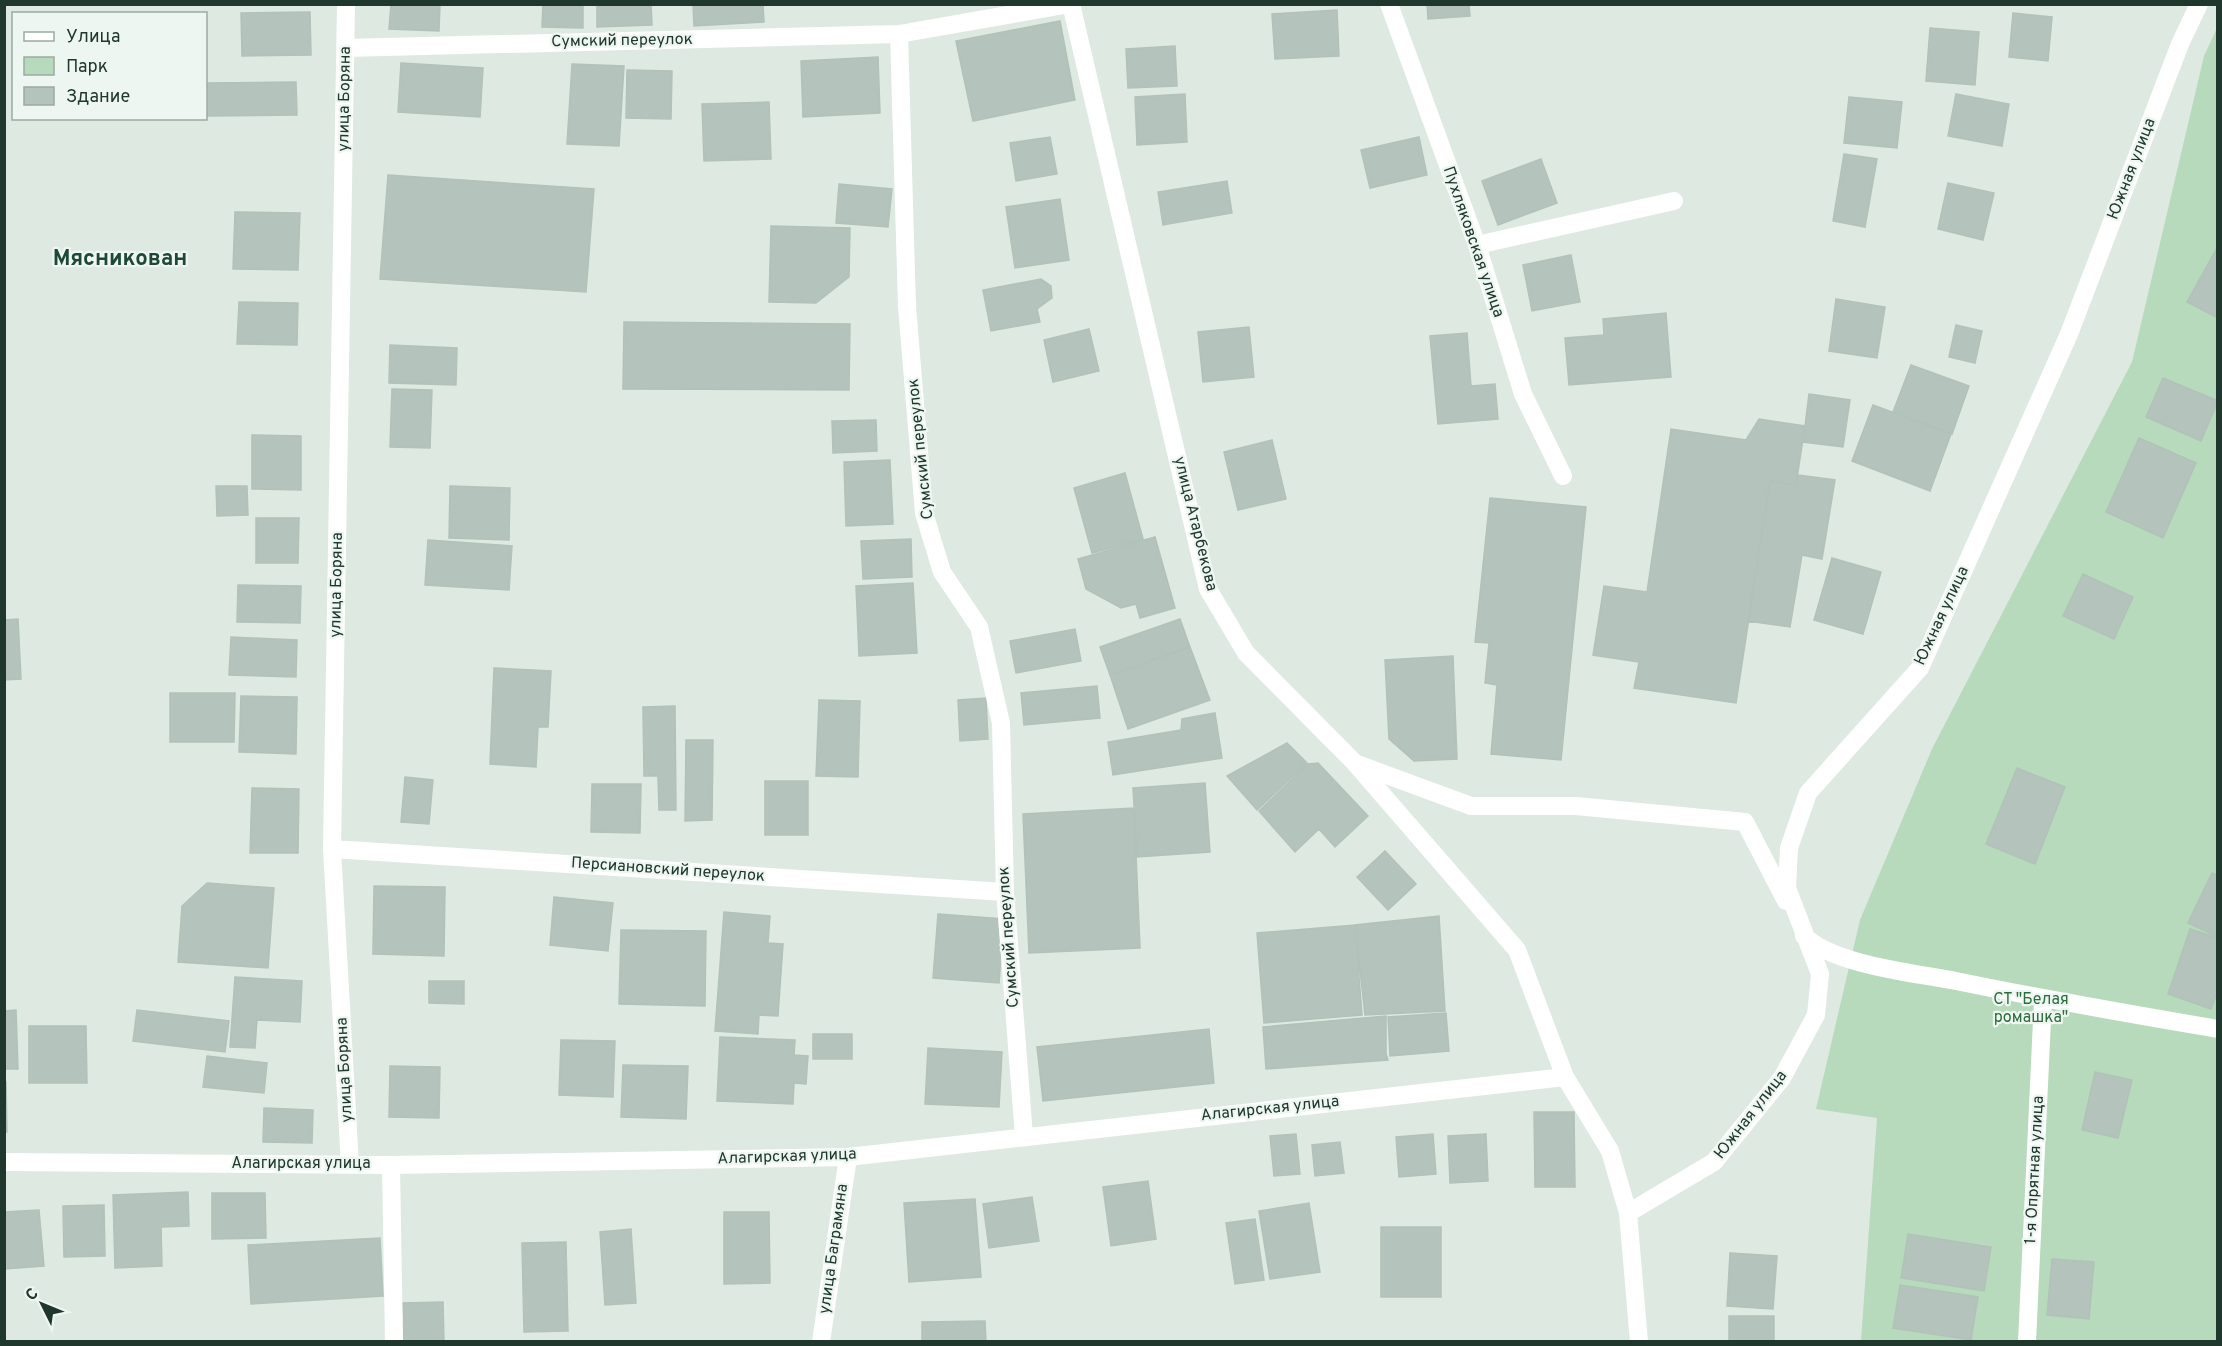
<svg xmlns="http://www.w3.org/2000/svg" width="2222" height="1346" viewBox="0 0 2222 1346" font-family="Overpass,sans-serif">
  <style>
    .green { fill: #b7d9bc }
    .building { fill: #b4c3bb; stroke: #b1c2b8; stroke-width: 1.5 }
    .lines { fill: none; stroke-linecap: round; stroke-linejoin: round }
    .service { stroke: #fff; stroke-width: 18 }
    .minor { stroke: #fff; stroke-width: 18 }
    .labels { text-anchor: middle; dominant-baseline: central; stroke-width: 4.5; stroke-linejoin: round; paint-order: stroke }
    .street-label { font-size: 16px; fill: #20372e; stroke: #eef6f1 }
    .park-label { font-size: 16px; fill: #2d6c3c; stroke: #eef6f1 }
    .district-label { font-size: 22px; font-weight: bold; fill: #1e4837; stroke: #eef6f1 }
  </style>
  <rect width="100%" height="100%" fill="#dee9e2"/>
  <path class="green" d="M2217,28V1341H1861L1877,1118L1816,1109L1860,920L1932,749L2132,362L2204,56Z"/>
  <path class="building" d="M391,4H440L439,31L389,29Z
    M543,4H583V28L542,27Z
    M597,4H651L652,25L597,27Z
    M693,4H763L764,22L694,26Z
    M1427,4H1469L1470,16L1428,19Z
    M1337,10L1339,56L1275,59L1272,14Z
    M310,12L311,55L242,56L241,13Z
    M2013,13L2052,17L2048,61L2009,57Z
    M1060,21L1075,100L973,121L956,41Z
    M1930,28L1979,32L1975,85L1926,81Z
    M1175,46L1177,86L1128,88L1126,49Z
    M878,57L880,113L803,117L801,61Z
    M401,63L483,68L480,117L398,112Z
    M572,64L624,66L619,146L567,144Z
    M627,70L672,71L671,119L626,118Z
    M296,82L297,115L206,116V83Z
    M1185,94L1187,142L1137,145L1135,97Z
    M1956,94L2009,104L2002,146L1948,136Z
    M1849,97L1902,102L1897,148L1844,143Z
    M769,102L771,159L704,161L702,104Z
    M1050,137L1057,174L1016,181L1010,143Z
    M1419,137L1427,175L1370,188L1361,150Z
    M1844,154L1877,159L1865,227L1833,221Z
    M1541,159L1557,203L1498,225L1482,181Z
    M388,175L594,189L586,292L380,279Z
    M1227,181L1232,213L1163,225L1158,192Z
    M1948,183L1994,193L1983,240L1938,229Z
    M839,184L892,189L888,227L836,223Z
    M1060,199L1069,260L1015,268L1006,207Z
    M235,212L300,213L298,270L233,269Z
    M771,226L850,228L849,277L816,303L769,302Z
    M2218,246V318L2187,302Z
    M1571,255L1580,302L1532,311L1523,265Z
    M1041,279L1051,286L1052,298L1037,309L1040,322L991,331L983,290Z
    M1836,299L1885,307L1877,358L1829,351Z
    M239,302L298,303L297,345L237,344Z
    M1666,313L1671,377L1569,385L1565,338L1604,335L1603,319Z
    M624,322L850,324L849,390L623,389Z
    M1956,325L1982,331L1975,363L1949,357Z
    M1249,327L1254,377L1203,382L1198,332Z
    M1089,329L1099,371L1053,382L1044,340Z
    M1467,333L1471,386L1495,384L1498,419L1438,424L1430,336Z
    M390,345L457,348L456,385L389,383Z
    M1911,365L1969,386L1952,434L1893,412Z
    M2163,378L2218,401L2201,441L2146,417Z
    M392,389L432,390L430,448L390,447Z
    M1809,394L1850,400L1843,447L1803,442Z
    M1873,405L1951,434L1930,491L1852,461Z
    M1759,419L1805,426L1796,485L1770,481L1736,703L1634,688L1639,662L1593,655L1604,586L1647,592L1671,429L1746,440Z
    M876,420L877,451L833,453L832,421Z
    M252,435L301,436V490L252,489Z
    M2139,438L2196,463L2163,538L2106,512Z
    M1272,440L1286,499L1238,510L1224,452Z
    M890,460L893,524L846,526L844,462Z
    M1125,473L1143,539L1092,553L1074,488Z
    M1798,475L1835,480L1822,559L1802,555L1790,627L1748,621L1770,481L1796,485Z
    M216,486H247L248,515L217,516Z
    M450,486L510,488L509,540L449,538Z
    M1490,498L1586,507L1561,760L1491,754L1497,685L1485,683L1489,643L1475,642Z
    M256,518H299L298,563H256Z
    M1155,537L1175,608L1140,618L1136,604L1121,608L1086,589L1078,559Z
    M911,539L912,577L863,579L861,541Z
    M428,540L512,546L509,590L425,585Z
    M1832,558L1881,572L1863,634L1814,620Z
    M2083,574L2133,597L2114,639L2063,616Z
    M913,583L917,653L859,656L856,586Z
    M238,585L301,586L300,623L237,622Z
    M18,619L21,679L4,680V620Z
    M1180,619L1190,647L1110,675L1100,647Z
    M1075,629L1081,661L1016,673L1010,641Z
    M231,637L297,640L296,677L229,675Z
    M1190,647L1210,700L1128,729L1110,675Z
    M1453,656L1457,759L1414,761L1389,739L1385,660Z
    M494,668L551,671L548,727H538L536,767L490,764Z
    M1097,686L1100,718L1024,725L1021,693Z
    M170,693H235L234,742H170Z
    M241,696L297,697L296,754L239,752Z
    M986,698L988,739L960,741L958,700Z
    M819,700L860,701L858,777L816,776Z
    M675,706L676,810H659L658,776H644L643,707Z
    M1215,713L1222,758L1113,775L1108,742L1181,730L1182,719Z
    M686,740H713L712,820L685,821Z
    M1287,743L1307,763L1257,810L1227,776Z
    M1318,763L1368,816L1335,847L1319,829L1295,852L1259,811L1308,764Z
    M2017,768L2065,787L2035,864L1986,844Z
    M405,777L433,780L429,824L401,822Z
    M765,781H808V835H765Z
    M1205,783L1210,852L1137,857L1133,788Z
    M592,784H641L640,833L591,832Z
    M252,788L299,789L298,853H250Z
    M1134,808L1140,948L1029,953L1023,814Z
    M1385,851L1416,884L1388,910L1357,877Z
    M2212,873L2218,875V937L2188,923Z
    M207,883L274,888L268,968L178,962L182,906Z
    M374,886L445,887L444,956L373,954Z
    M554,897L613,903L608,951L550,945Z
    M724,912L770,916L768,943L783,944L778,1016L759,1015L758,1034L715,1031Z
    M938,914L1004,919L999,983L933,978Z
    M1439,916L1445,1011L1365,1015L1355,925Z
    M1355,925L1362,1015L1264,1023L1257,933Z
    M2190,929L2218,938V990L2211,1009L2168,994Z
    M621,930L706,931L705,1006L619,1004Z
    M235,977L302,981L300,1022L257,1020L255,1048L230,1047Z
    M429,981H464V1004L429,1003Z
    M16,1010L18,1069H4V1011Z
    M137,1010L229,1021L225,1052L133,1041Z
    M1446,1013L1449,1051L1390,1056L1388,1017Z
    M1386,1016V1054L1388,1060L1266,1069L1263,1027Z
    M29,1026H86L87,1083H29Z
    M1209,1029L1214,1083L1043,1101L1037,1047Z
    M813,1034H852V1059H813Z
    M720,1037L795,1040L794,1055L808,1056L806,1084L794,1083L793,1104L717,1101Z
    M561,1040L615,1041L613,1097L559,1095Z
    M928,1048L1002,1052L999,1107L925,1104Z
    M207,1056L267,1063L264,1093L203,1087Z
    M623,1065L688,1066L686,1119L621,1117Z
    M390,1066L440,1067L439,1118L389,1117Z
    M2095,1072L2132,1080L2118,1138L2082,1130Z
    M4,1082H6L7,1132H4Z
    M264,1108L313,1110L312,1143L263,1142Z
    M1534,1112H1574L1575,1187H1535Z
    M1296,1134L1300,1174L1274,1176L1270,1136Z
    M1433,1134L1436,1174L1399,1177L1396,1137Z
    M1486,1134L1488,1181L1450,1183L1448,1136Z
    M1340,1142L1344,1173L1315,1176L1312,1145Z
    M1148,1181L1156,1239L1111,1246L1103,1187Z
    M188,1192L189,1226L161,1227L162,1266L115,1268L113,1195Z
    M212,1193H265L266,1238L212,1239Z
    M1032,1197L1039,1241L989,1248L983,1204Z
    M975,1199L981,1277L909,1282L904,1203Z
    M1309,1203L1320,1272L1270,1279L1259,1211Z
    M104,1205L105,1256L64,1257L63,1206Z
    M39,1210L44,1266L4,1269V1212Z
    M724,1212H769L770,1283L724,1284Z
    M1255,1219L1264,1280L1235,1284L1226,1223Z
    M1381,1227H1441V1297H1381Z
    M631,1229L636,1303L605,1305L600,1232Z
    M1908,1234L1991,1247L1984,1291L1901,1278Z
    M380,1238L383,1296L251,1304L248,1245Z
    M566,1242L568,1331L524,1332L522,1243Z
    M1730,1253L1777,1256L1773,1309L1727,1306Z
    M2052,1259L2094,1262L2089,1319L2047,1315Z
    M1900,1285L1978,1297L1971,1340L1893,1328Z
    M443,1302L444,1342H404L403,1303Z
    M1729,1316H1774V1342H1729Z
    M985,1321L986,1342H922V1322Z"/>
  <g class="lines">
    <path class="service" d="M1477,245L1674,201"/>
    <path class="minor" d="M346,4L332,849L350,1165
      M1071,4L1208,589L1246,653L1355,763L1517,950L1565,1077L1610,1151L1628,1213L1639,1342
      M1389,4L1477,245L1523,394L1563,476
      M899,34L907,306L924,513L942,572L979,627L1001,723L1005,892L1024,1136
      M346,48L899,34L1070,4
      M1357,764L1471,806H1576L1745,822L1786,901
      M332,849L1005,892
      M1804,936C1834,965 1915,973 1956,981C2043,999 2130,1014 2218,1029
      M4,1162L391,1165L848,1157L1565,1077
      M391,1165L394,1342
      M1628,1213L1714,1162L1782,1078L1816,1015L1820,974L1787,888L1789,848L1808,793L1920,668L2069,334L2180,44L2199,4
      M821,1342L848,1157
      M2027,1342L2043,999"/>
  </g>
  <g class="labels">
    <g class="street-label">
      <text transform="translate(622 41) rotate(-1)">Сумский переулок</text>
      <text transform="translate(345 99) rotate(-89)">улица Боряна</text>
      <text transform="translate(2132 169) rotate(-69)">Южная улица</text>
      <text transform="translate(1473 242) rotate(71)">Пухляковская улица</text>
      <text transform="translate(921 449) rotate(-96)">Сумский переулок</text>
      <text transform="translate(1195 524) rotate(76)">улица Атарбекова</text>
      <text transform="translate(337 585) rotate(-89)">улица Боряна</text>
      <text transform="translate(1942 616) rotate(-65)">Южная улица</text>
      <text transform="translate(668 870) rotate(4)">Персиановский переулок</text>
      <text transform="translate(1009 937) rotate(-94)">Сумский переулок</text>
      <text transform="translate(345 1070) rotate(-93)">улица Боряна</text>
      <text transform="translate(1270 1109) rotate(-6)">Алагирская улица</text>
      <text transform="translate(1751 1115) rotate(-52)">Южная улица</text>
      <text transform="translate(787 1157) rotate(-2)">Алагирская улица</text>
      <text x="301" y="1164">Алагирская улица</text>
      <text transform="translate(2035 1170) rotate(-87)">1-я Опрятная улица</text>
      <text transform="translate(834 1249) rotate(-82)">улица Баграмяна</text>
    </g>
    <g class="park-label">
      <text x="2031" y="1000">СТ "Белая<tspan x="2031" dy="18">ромашка"</tspan></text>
    </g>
    <g class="district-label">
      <text x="120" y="259">Мясникован</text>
    </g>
  </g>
  <rect width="2222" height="1346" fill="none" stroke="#20372e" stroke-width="12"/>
  <rect x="12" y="12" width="195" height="108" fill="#eef6f1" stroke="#9caaa3" stroke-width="1.5"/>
  <rect x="24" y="32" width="30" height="9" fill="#ffffff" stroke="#9caaa3" stroke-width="1.5"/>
  <text x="66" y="42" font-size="18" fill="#20372e">Улица</text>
  <rect x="24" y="57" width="30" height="18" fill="#b7d9bc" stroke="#9caaa3" stroke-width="1.5"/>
  <text x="66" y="72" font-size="18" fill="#20372e">Парк</text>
  <rect x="24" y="87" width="30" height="18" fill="#b4c3bb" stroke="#9caaa3" stroke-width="1.5"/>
  <text x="66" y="102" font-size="18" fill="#20372e">Здание</text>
  <g transform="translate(42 1304) rotate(313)" stroke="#eef6f1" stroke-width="4.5" paint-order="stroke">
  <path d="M0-4.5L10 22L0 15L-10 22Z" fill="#20372e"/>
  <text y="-9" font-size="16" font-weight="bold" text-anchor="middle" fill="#20372e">С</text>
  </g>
</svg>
